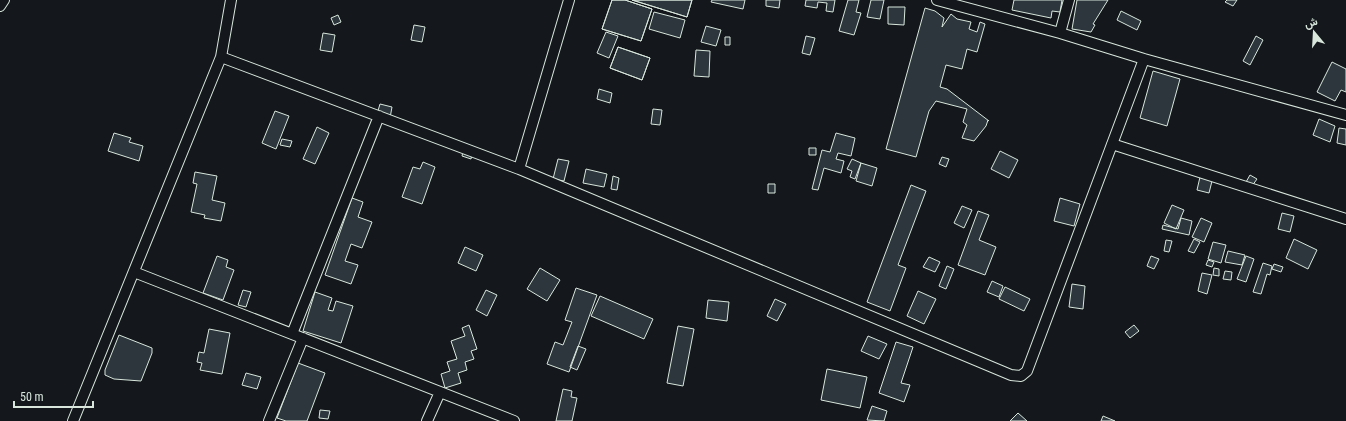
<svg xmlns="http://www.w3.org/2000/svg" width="1346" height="421" viewBox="0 0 1346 421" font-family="'Roboto Condensed',Vazirmatn,sans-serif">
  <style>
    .building { fill: #2c363c; stroke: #d8e6dc }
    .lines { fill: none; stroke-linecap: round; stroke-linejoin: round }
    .street-casing { stroke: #d8e6dc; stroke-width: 12 }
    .street { stroke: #14181c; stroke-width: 10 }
  </style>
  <rect width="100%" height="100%" fill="#14181c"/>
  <path class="building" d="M612,0H625L652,9L641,41L602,29Z
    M612,0H625L652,9L641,41L602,29Z
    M632,0H692L687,17Z
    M632,0H692L687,17Z
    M712,0H745L743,9L711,2Z
    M766,0H780L779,8L766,6Z
    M806,0H835L833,12L826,11L827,3L818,2L817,8L805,6Z
    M848,0H859L856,12L861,13L854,35L839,31Z
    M871,0H884L880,19L867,17Z
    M1014,0H1062L1060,12L1052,11L1051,18L1012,10Z
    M1077,0H1108L1093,24L1095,25L1091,32L1072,29Z
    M1227,0H1237L1233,6L1225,2Z
    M888,7H905L904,25L888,24Z
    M925,8L935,11L944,18L942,27L951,14L957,19L971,22L969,29L977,32L980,22L985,24L977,52L967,49L962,69L946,65L940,87L947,89L989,121L988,120L986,126L974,141L962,138L967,125L963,122L967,109L936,101L929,111L916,157L886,149Z
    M1121,11L1141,21L1137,30L1117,20Z
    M654,12L685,20L680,38L649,29Z
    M338,15L341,22L334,25L331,18Z
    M414,25L425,27L422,42L411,40Z
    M706,26L721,30L716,46L701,42Z
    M606,32L618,36L609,58L597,53Z
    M323,33L335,35L332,52L320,50Z
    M806,36L815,38L810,55L802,53Z
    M1256,36L1263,40L1250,65L1243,61Z
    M725,37H730V45H725Z
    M618,47L650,58L642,80L610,68Z
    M618,47L650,58L642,80L610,68Z
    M696,50L710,51L709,77L694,76Z
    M1332,62L1346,69V92L1341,90L1335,101L1317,92Z
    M1153,71L1180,79L1167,126L1140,118Z
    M599,89L612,93L610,103L597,99Z
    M380,104L392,107L390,118L377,114Z
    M653,109L662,110L660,125L651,124Z
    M275,111L289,116L276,149L262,143Z
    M1319,119L1335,126L1330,142L1313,135Z
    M317,127L329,133L315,164L303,159Z
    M1339,128L1346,129V145L1337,143Z
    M114,133L131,138L129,142L143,146L139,161L108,151Z
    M836,133L855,138L851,156L838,153L836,159L844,161L841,173L824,168L818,190L812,189L822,150L830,152Z
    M282,139L292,141L290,147L280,145Z
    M464,147L473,149L471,159L462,156Z
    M809,148H816V155H809Z
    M1000,151L1018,160L1009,178L991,169Z
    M942,157L949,159L946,167L939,164Z
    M558,159L569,161L564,181L553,179Z
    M852,159L861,163L855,179L850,177L852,171L847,169Z
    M423,162L435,167L422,204L402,197L413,167L420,169Z
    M861,163L877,168L872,186L856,181Z
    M586,169L607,174L604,187L583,183Z
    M195,172L217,176L212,200L225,203L221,221L204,218L205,215L191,212L197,184L193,183Z
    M1250,175L1257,179L1252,186L1246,182Z
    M613,176L619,178L617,190L611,189Z
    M1200,177L1212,181L1209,193L1197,190Z
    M768,184H775V193H768Z
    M911,185L926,191L898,265L906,268L890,311L867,302Z
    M352,198L363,202L358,217L372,222L362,248L351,244L345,261L358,265L351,284L325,275Z
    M1060,198L1080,204L1074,226L1054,221Z
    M1172,205L1184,210L1176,229L1164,223Z
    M962,206L972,210L964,228L954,223Z
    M978,211L989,215L979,240L996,247L985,275L958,265Z
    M1282,213L1294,216L1290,232L1278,229Z
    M1181,218L1192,221L1189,235L1162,229L1163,225L1178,229Z
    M1201,218L1212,223L1204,242L1192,237Z
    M1194,239L1200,242L1194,253L1188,251Z
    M1294,239L1317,250L1308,269L1286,258Z
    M1166,240L1172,241L1169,252L1164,251Z
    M1213,242L1226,245L1221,263L1208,259Z
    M465,247L483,255L476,271L458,263Z
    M1228,251L1245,255L1242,265L1225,262Z
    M217,256L228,260L226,267L234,270L223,300L203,293Z
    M1151,256L1159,259L1154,269L1147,266Z
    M1246,256L1254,259L1246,282L1237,279Z
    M929,257L940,262L935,272L923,267Z
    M1208,260L1214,262L1212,267L1206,265Z
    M1263,263L1272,266L1270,275L1267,274L1261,294L1253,292Z
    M1274,264L1283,267L1281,272L1272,269Z
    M947,266L954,269L946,289L939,286Z
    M540,268L560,280L547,301L527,289Z
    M1214,268L1219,269V276L1213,275Z
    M1225,271L1232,272L1231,280L1223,279Z
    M1202,273L1212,275L1207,294L1198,291Z
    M992,281L1003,286L999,297L987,292Z
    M1072,284L1085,286L1083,309L1069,307Z
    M1005,287L1030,299L1024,311L999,299Z
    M576,288L597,295L569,372L547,364L555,342L563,345L572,322L565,320Z
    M243,290L251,292L246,307L238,305Z
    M486,290L497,295L487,316L476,310Z
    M918,291L936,299L924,324L907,316Z
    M315,292L332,298L328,310L333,311L336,301L353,306L341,343L303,331Z
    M600,296L653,319L644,339L591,316Z
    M775,299L786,304L777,321L767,316Z
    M708,300L729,302L727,321L706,318Z
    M469,325L477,349L471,351L474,359L465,362L467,370L458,373L461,383L445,388L441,374L450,371L447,362L457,359L451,341L465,336L462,328Z
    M1134,325L1139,331L1130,338L1125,332Z
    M678,326L694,329L683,386L667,383Z
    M209,329L230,333L222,374L200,370L202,363L197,362L199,352L204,353Z
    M119,335L152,348V353L141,381L114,379L105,375V370Z
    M868,336L887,344L879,359L861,351Z
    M896,342L913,347L901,383L910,385L904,402L879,393Z
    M578,346L586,349L577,370L570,367Z
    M298,363L325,373L307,421H286L277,418Z
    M827,369L867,377L860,408L821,400Z
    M246,373L261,377L257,389L242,385Z
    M563,389L572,391L571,397L577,398L572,421H556Z
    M872,406L887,411L884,421L867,420Z
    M320,410L330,411L328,419L319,418Z
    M1018,413L1027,421H1010Z
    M1103,416L1115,421H1101Z"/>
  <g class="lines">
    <g class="street-casing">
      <path id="street" d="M937,0L1060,33L1144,59L1346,115
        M0,6L4,0
        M1060,33L1069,0
        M221,57L519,169L1011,375L1021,376L1027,371L1144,59
        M1112,144L1346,219
        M519,169L569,0
        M134,272L514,421
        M292,334L379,116
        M73,421L221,57L231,0
        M269,421L303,338
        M427,421L440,392"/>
    </g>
    <use href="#street" class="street"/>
  </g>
  <g transform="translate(1314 32) rotate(342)" stroke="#14181c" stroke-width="3" paint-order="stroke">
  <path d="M0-3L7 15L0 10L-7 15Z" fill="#d8e6dc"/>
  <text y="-6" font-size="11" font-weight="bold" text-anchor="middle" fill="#d8e6dc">ش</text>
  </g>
  <path d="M14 401v6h79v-6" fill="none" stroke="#d8e6dc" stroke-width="2"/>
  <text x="20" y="401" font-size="12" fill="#d8e6dc" stroke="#14181c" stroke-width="3" paint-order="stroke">50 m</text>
</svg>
